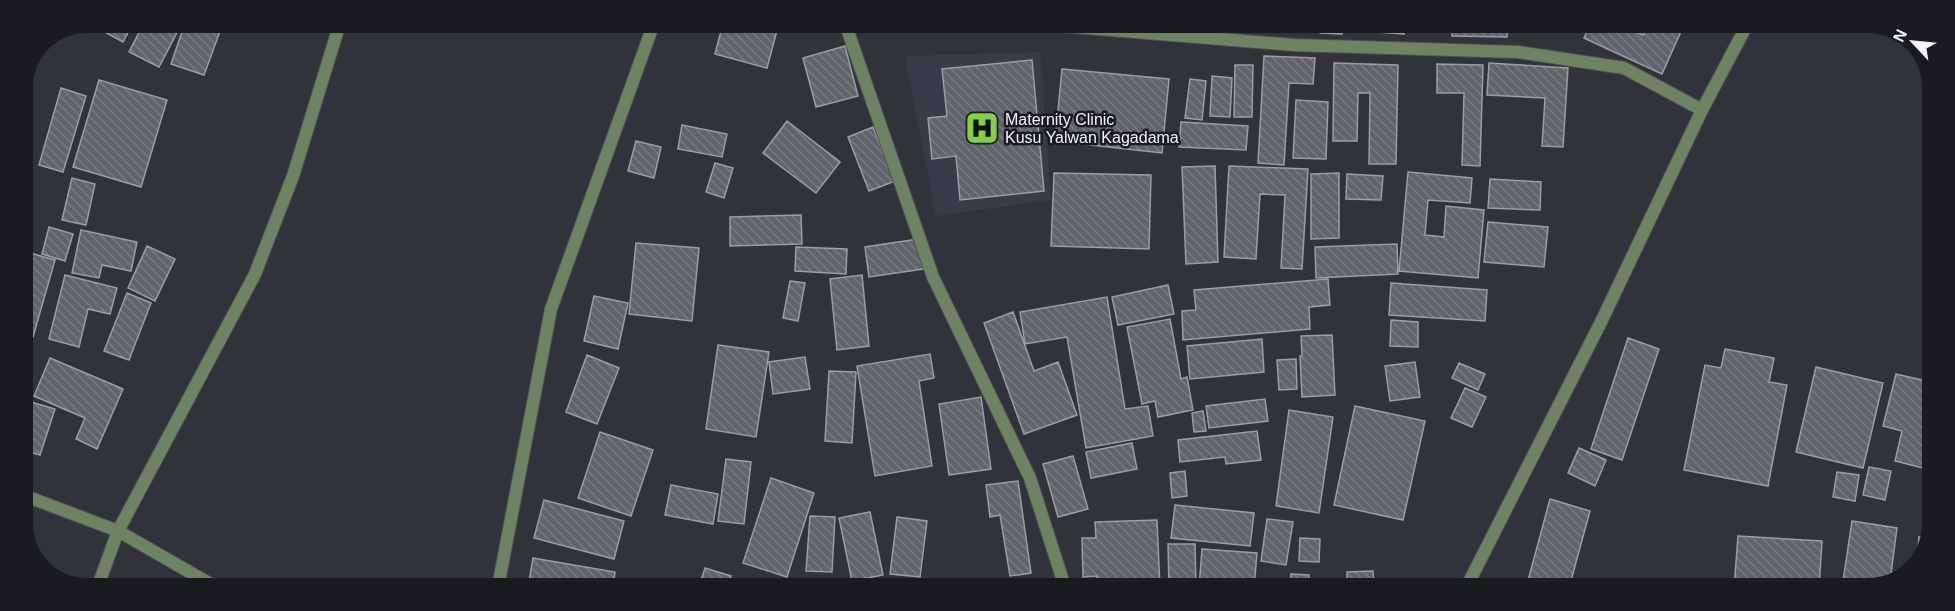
<svg xmlns="http://www.w3.org/2000/svg" width="1955" height="611" viewBox="0 0 1955 611" font-family="Helvetica,sans-serif">
  <style>
    .built { fill: #373c48 }
    .building { fill: url(#building-back-hatch); stroke: #9a9ea5; stroke-width: 1.5 }
    .lines { fill: none; stroke-linecap: round; stroke-linejoin: round }
    .minor-casing { stroke: #4f5257; stroke-width: 14 }
    .minor { stroke: #6e8362; stroke-width: 12 }
    .labels { text-anchor: middle; dominant-baseline: central; stroke-width: 5; stroke-linejoin: round; paint-order: stroke }
    .poi-label { font-size: 16px; fill: #f1f3f7; stroke: #191b1e; text-anchor: start }
  </style>
  <defs>
    <pattern id="building-back-hatch" width="6" height="6" patternUnits="userSpaceOnUse" patternTransform="scale(1.5)"><rect width="6" height="6" fill="#60636a"/><path d="M-1 5l2 2M0 0l6 6M5-1l2 2" fill="none" stroke="#777a80"/></pattern>
  </defs>
  <rect width="100%" height="100%" fill="#303339"/>
  <path class="built" d="M1040,52L1051,200L936,216L905,56Z"/>
  <path class="building" d="M94,23H133L123,42L92,25Z
    M144,23H182L159,67L129,52Z
    M185,23H223L204,75L171,64Z
    M723,23H779L767,68L715,54Z
    M1320,24H1343L1342,34L1320,33Z
    M1347,24H1404V34L1347,30Z
    M1452,24H1508L1507,37L1452,36Z
    M1590,24H1635L1632,30L1643,35L1648,25H1678L1683,27L1662,74L1584,38Z
    M845,46L858,96L816,107L803,58Z
    M1264,56L1315,58L1313,84L1289,83L1284,165L1258,163Z
    M1032,60L1044,191L960,200L956,156L932,159L928,118L947,116L942,69Z
    M1334,63L1398,65L1396,164H1369L1370,93H1358L1357,141H1333Z
    M1489,63L1568,68L1563,147L1542,146L1545,98L1487,95Z
    M1437,64L1483,65L1480,166L1462,165L1464,93H1437Z
    M1235,65H1253L1252,117H1234Z
    M1062,69L1169,79L1162,153L1055,141Z
    M1212,76L1232,78L1230,117L1210,116Z
    M1190,79L1206,81L1202,120L1185,118Z
    M99,80L167,100L141,187L73,167Z
    M61,88L86,96L63,172L39,165Z
    M1296,100L1328,102L1326,159L1293,158Z
    M787,121L840,162L816,193L763,153Z
    M1181,122L1248,126L1246,150L1179,147Z
    M682,125L727,134L722,157L678,149Z
    M873,127L895,181L869,191L848,137Z
    M636,141L661,147L654,178L628,171Z
    M715,163L733,168L724,198L706,192Z
    M1215,166L1218,262L1186,264L1182,167Z
    M1229,166L1308,169L1302,269L1281,268L1285,195L1260,194L1256,259L1224,257Z
    M1408,172L1472,178L1470,203L1428,200L1425,235L1444,237L1446,206L1484,210L1478,278L1399,271Z
    M1054,173L1151,175L1149,249L1051,246Z
    M1339,173V238L1311,239V174Z
    M1347,174L1383,176L1381,200L1346,199Z
    M72,178L95,184L86,225L62,220Z
    M1490,179L1541,182L1540,210L1488,208Z
    M801,215L802,244L730,246V217Z
    M1488,222L1548,227L1544,267L1484,262Z
    M49,227L73,234L65,261L42,254Z
    M81,230L137,242L131,271L102,265L99,278L72,273Z
    M918,239L923,269L869,277L865,247Z
    M636,243L699,248L692,321L629,314Z
    M1397,244L1398,274L1316,278L1315,247Z
    M147,246L175,259L155,301L128,288Z
    M796,247L847,249L846,274L795,271Z
    M23,251L55,260L33,337L23,334Z
    M65,275L117,288L110,314L88,309L79,347L49,339Z
    M862,275L869,346L837,350L830,279Z
    M1328,279L1330,305L1309,307L1310,329L1183,340L1182,311L1196,310L1194,290Z
    M790,281L805,283L798,321L783,318Z
    M1391,283L1487,290L1485,321L1389,315Z
    M1168,285L1174,314L1118,325L1112,297Z
    M127,293L151,303L129,360L104,351Z
    M594,296L628,303L618,349L584,341Z
    M1107,297L1125,409L1148,406L1153,436L1086,448L1067,337L1025,344L1020,312Z
    M1013,312L1034,371L1058,362L1077,415L1024,434L984,323Z
    M1170,319L1181,379L1187,377L1193,410L1158,417L1155,401L1142,404L1127,327Z
    M1391,320L1418,322V347L1390,346Z
    M1332,335L1335,395L1302,397L1300,356H1302L1301,336Z
    M1628,338L1659,349L1622,460L1591,449Z
    M1262,339L1264,372L1190,379L1187,346Z
    M718,345L769,352L756,437L706,429Z
    M1725,349L1774,358L1769,382L1787,385L1768,486L1684,470L1705,365L1721,368Z
    M930,354L934,378L919,381L932,466L875,476L857,366Z
    M587,355L619,368L597,424L566,412Z
    M805,357L810,389L773,394L769,362Z
    M50,358L123,389L97,449L76,439L85,418L34,396Z
    M1296,359L1297,389L1279,390L1277,360Z
    M1415,362L1420,397L1390,401L1385,366Z
    M1459,363L1485,374L1478,390L1452,378Z
    M1816,367L1883,383L1863,468L1796,452Z
    M829,371L856,372L852,443L825,441Z
    M1896,374L1931,382V470L1895,461L1902,431L1883,426Z
    M1465,388L1486,397L1472,427L1451,418Z
    M981,397L991,469L949,475L939,404Z
    M1265,399L1268,421L1209,428L1206,406Z
    M31,402L55,409L40,455L23,450V425Z
    M1355,406L1425,421L1403,520L1334,505Z
    M1289,410L1333,417L1319,513L1276,506Z
    M1203,411L1206,431L1194,432L1192,413Z
    M1257,431L1261,460L1226,464L1225,457L1180,462L1178,440Z
    M600,432L653,450L631,516L578,498Z
    M1132,443L1137,469L1091,478L1086,452Z
    M1579,448L1606,460L1595,486L1568,473Z
    M1073,456L1088,509L1058,517L1043,464Z
    M726,459L751,462L744,524L718,521Z
    M1869,467L1891,471L1885,500L1863,495Z
    M1185,471L1187,496L1172,498L1170,473Z
    M1837,472L1859,475L1855,501L1833,497Z
    M771,478L814,493L787,577L743,563Z
    M1018,481L1031,573L1010,576L1000,515L990,517L986,485Z
    M671,485L718,494L713,524L665,515Z
    M1550,499L1590,511L1569,588H1526Z
    M544,500L624,521L614,559L534,538Z
    M1175,505L1254,513L1250,546L1171,538Z
    M870,512L883,575L852,581L839,518Z
    M810,516L835,517L832,572L806,571Z
    M897,517L927,521L920,577L890,574Z
    M1267,519L1293,522L1286,565L1261,561Z
    M1157,520L1160,588H1097V576L1083,577L1082,538H1096L1095,522Z
    M1852,521L1897,528L1890,581L1868,588H1842Z
    M1738,536L1822,541L1819,588H1734Z
    M1919,537L1930,539V541L1917,561Z
    M1300,538L1320,539L1319,562L1299,561Z
    M1168,544H1195L1196,588H1169Z
    M1202,549L1257,553L1254,588H1199Z
    M533,558L615,572L613,587H528Z
    M705,568L731,576L727,587H699Z
    M1373,571L1374,588H1347V572Z
    M1291,574L1309,575L1308,588H1290Z"/>
  <g class="lines">
    <g class="minor-casing">
      <path id="minor" d="M845,23L933,277L1030,478L1065,587
        M1038,24L1294,45L1518,52L1624,68L1702,110
        M23,495L118,531L214,586
        M98,586L118,531L255,274L293,176L340,23
        M498,587L551,309L654,23
        M1466,588L1602,320L1702,110L1747,25"/>
    </g>
    <use href="#minor" class="minor"/>
  </g>
  <defs>
    <g id="hospital-square" transform="scale(1.725)"><rect x="-9" y="-9" width="18" height="18" rx="4" fill="#86cf4b" stroke="#191b1e"/><path d="M-5-5h3v3.5h4V-5h3V5h-3V1.5h-4V5h-3Z" fill="#111"/></g>
  </defs>
  <g fill-rule="evenodd">
    <use href="#hospital-square" x="982" y="128"/>
  </g>
  <g class="labels">
    <g class="poi-label">
      <text x="1005" y="119">Maternity Clinic<tspan x="1005" dy="18">Kusu Yalwan Kagadama</tspan></text>
    </g>
  </g>
  <path d="M0 0H1955V611H0ZM87 33H1868A54 54 0 0 1 1922 87V524A54 54 0 0 1 1868 578H87A54 54 0 0 1 33 524V87A54 54 0 0 1 87 33Z" fill="#191b1e" fill-rule="evenodd"/>
  <g transform="translate(1913 42) rotate(296)" stroke="#191b1e" stroke-width="4.5" paint-order="stroke">
  <path d="M0-4.5L10 22L0 15L-10 22Z" fill="#f1f3f7"/>
  <text y="-9" font-size="16" font-weight="bold" text-anchor="middle" fill="#f1f3f7">N</text>
  </g>
</svg>
